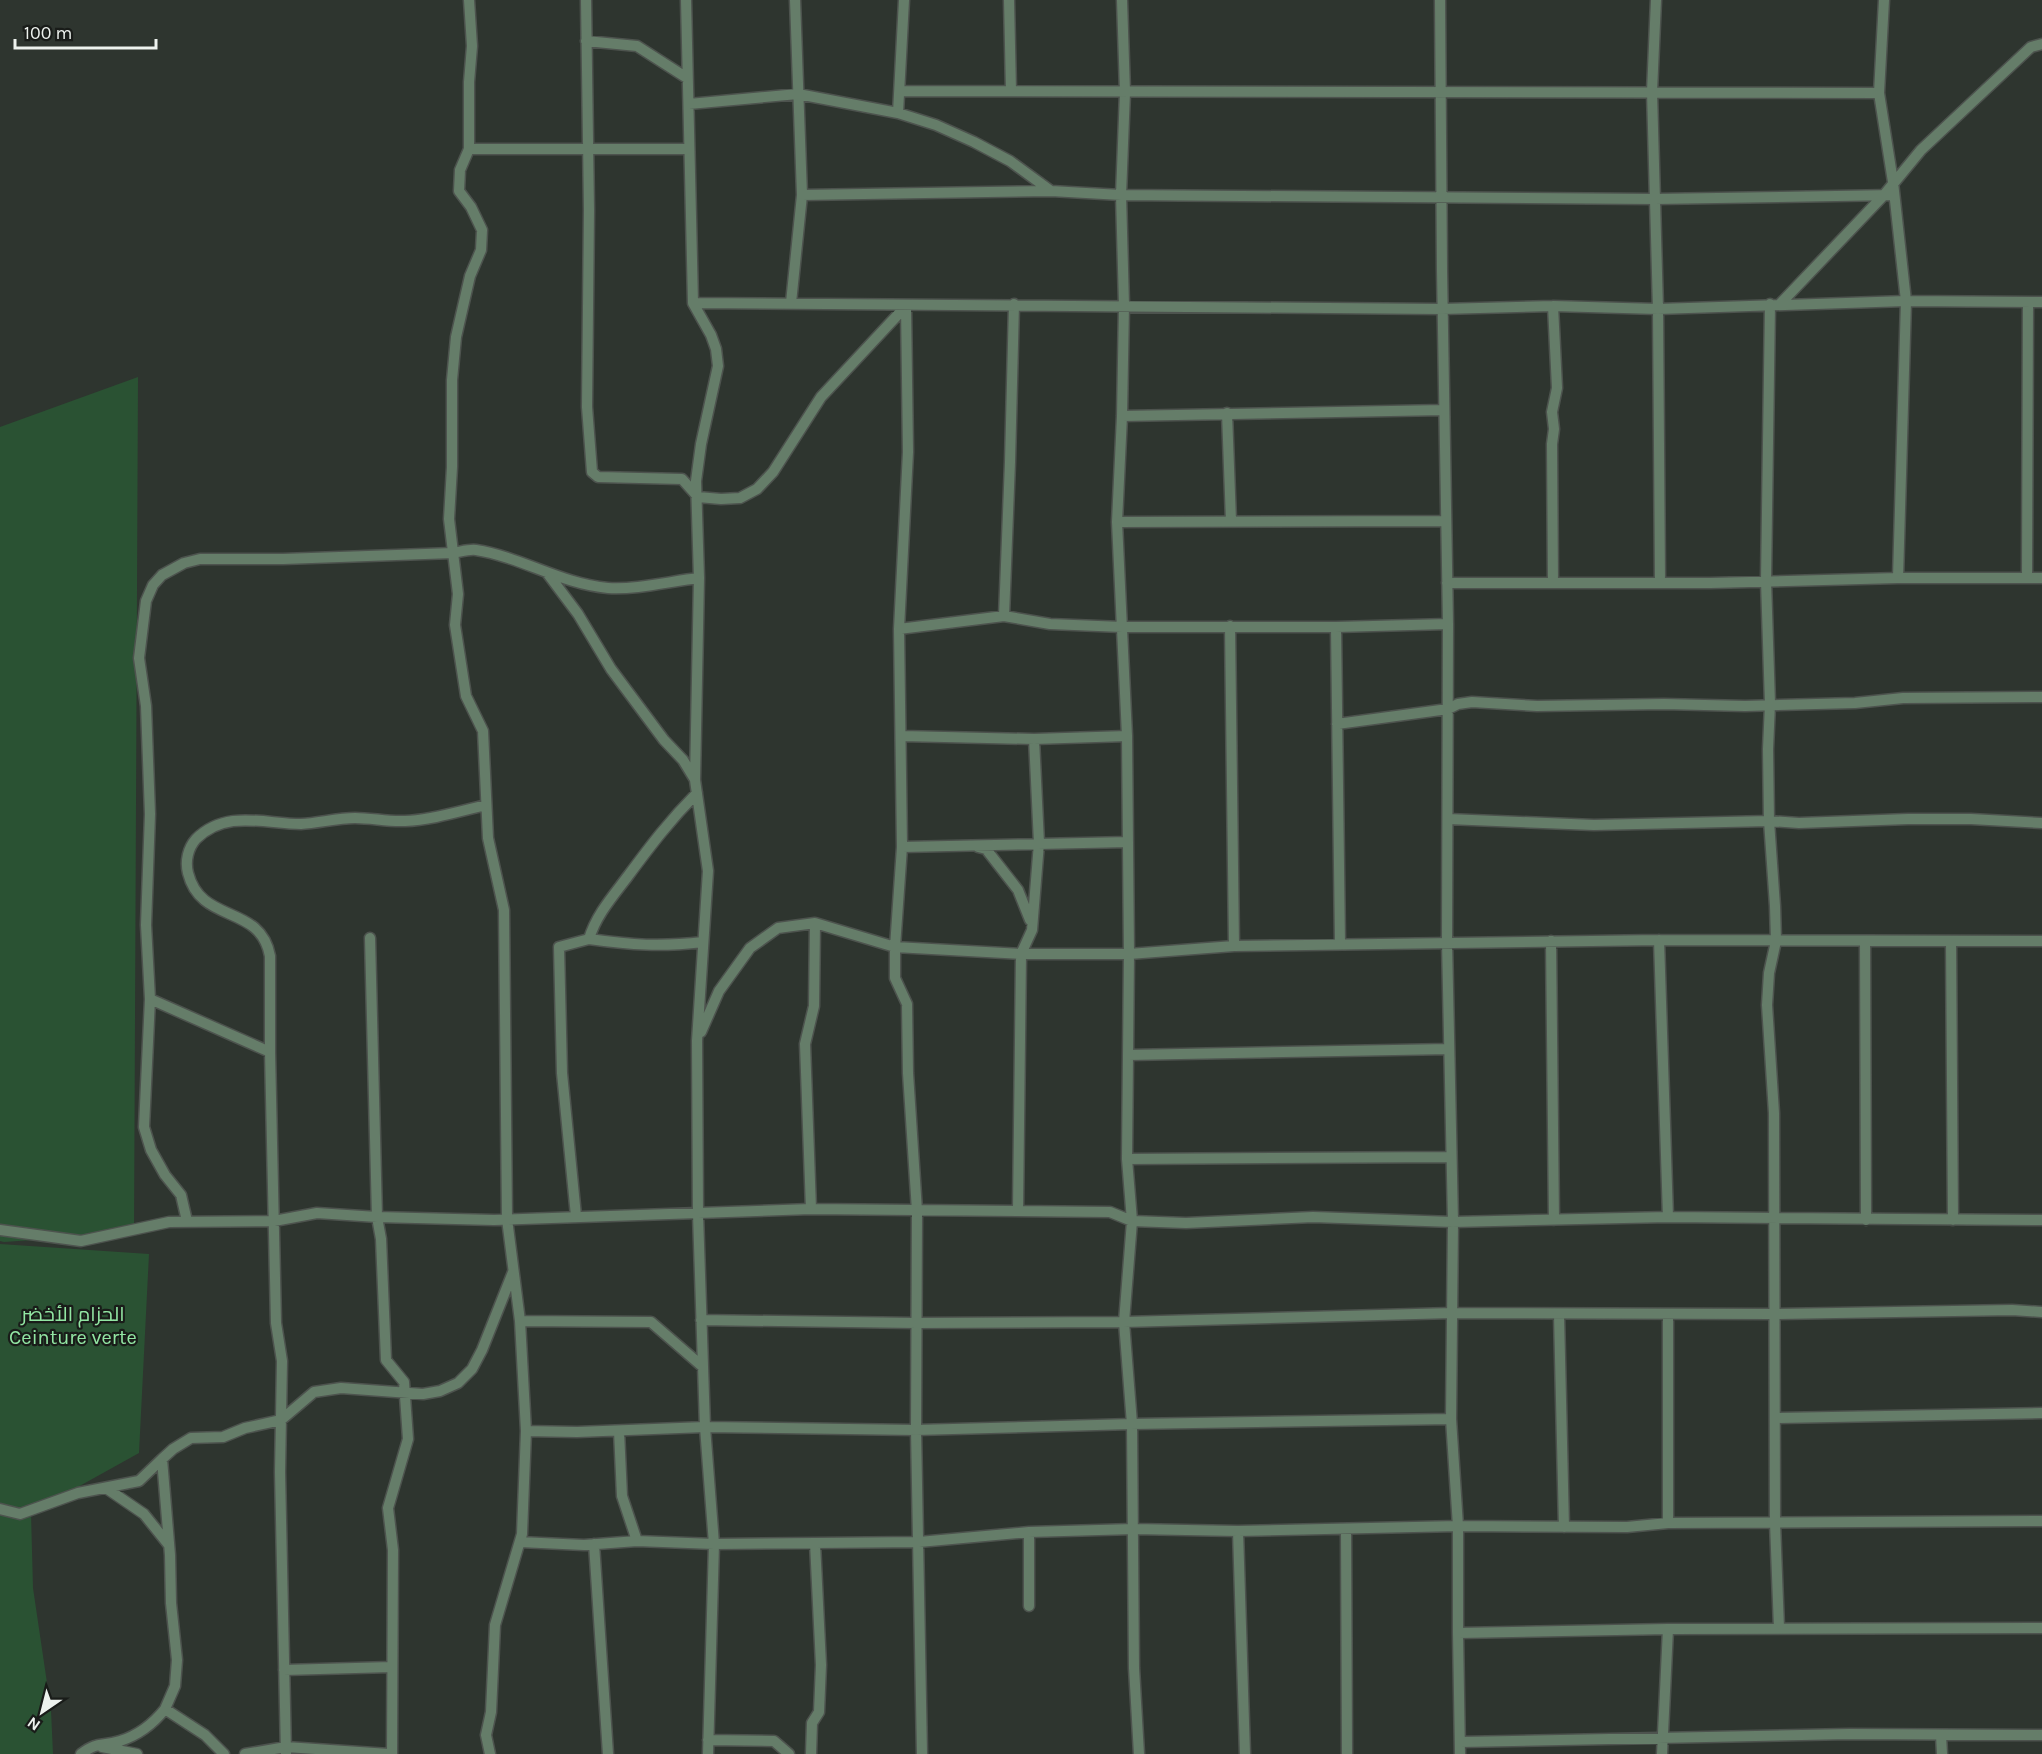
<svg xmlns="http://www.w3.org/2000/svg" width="2042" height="1754" viewBox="0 0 2042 1754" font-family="Karla,Cairo,sans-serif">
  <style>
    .green { fill: #2a5233 }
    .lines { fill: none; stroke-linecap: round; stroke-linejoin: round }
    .street-casing { stroke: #4d534e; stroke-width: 13 }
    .street { stroke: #657d69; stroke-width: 10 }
    .labels { text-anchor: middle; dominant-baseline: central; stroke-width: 4.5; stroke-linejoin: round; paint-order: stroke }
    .park-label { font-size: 20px; fill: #92e6a3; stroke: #191c19 }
  </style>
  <rect width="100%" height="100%" fill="#2e352f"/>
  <path class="green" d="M138,377L134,1233L4,1242L0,1241V427Z
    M0,1244L149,1254L139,1453L31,1513L33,1588L51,1710L53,1754H0Z"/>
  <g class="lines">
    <g class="street-casing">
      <path id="street" d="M469,0L472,46L469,82V149L460,170L459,191L471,207L482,230L481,250L470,276L456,337L452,380V467L449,519L458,594L455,625L466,696L483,731L488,838L504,910L507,1219L520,1321L526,1431L522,1534L495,1625L491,1712L486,1735L490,1754
        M586,0L589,210L587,407L592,472L598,477L682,479L698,497L721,499L740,498L757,489L773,472L821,397L906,306
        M686,0L693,303L711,335L716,349L718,366L701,444L696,481L699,578L695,780L708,871L697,1041L698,1214L705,1427L714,1544L708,1754
        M1009,0L1011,91
        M1122,0L1125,92L1121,195L1124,305L1122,416L1117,522L1127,736L1129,954L1127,1159L1132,1221L1124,1322L1132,1424L1134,1668L1139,1754
        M1440,0L1442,270L1448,624L1447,942L1453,1222L1451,1419L1458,1526V1633L1460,1754
        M1656,0L1652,92L1658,309L1660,582
        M1884,0L1879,93L1893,182L1906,301L1898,578
        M586,41L637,46L687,78
        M900,91L1879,93
        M689,104L798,94L898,113L936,125L974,142L1010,161L1051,191
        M898,113L904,0
        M469,149H689
        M802,195L1051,191L1121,195L1655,199L1894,195
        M693,303L1442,309L1553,306L1658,309L1906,301L2042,302
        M791,303L802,195L795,0
        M1770,304L1766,581L1770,704L1768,749L1769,821L1775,906L1776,941L1769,973L1767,1005L1774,1113L1775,1523L1779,1628
        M1780,304L1884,195L1921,150L2031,47L2042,44
        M906,306L908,452L899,629L902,847L895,947V978L907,1004L908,1073L917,1211L916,1430L922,1754
        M1227,413L1231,521
        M1122,416L1444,410
        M1117,522L1446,521
        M548,574L578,614L611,669L664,740L683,760L694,778
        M2027,578L2028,303
        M1447,583H1710L1898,578H2042
        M1553,583L1552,444L1554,429L1552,412L1557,388L1553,306
        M1004,616L1010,462L1014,304
        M1230,626L1234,946
        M1336,627L1340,944
        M899,629L1004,616L1050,624L1122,627H1336L1448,624
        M1337,724L1448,709L1458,704L1472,702L1537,706L1664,704L1745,706L1855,703L1903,698L2042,697
        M902,736L1034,739L1127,736
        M1448,819L1594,825L1769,821L1799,823L1908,819H1971L2042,823
        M902,847L1128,842
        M978,847L986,849L1018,890L1030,920
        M370,938L377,1217L381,1239L386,1360L404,1382L408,1439L388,1508L393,1550L392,1754
        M589,939C632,945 660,947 703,942
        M1659,940L1668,1217
        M1551,941L1554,1220
        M1951,941L1953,1220
        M1865,942L1866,1220
        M150,999L270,1052
        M701,1032L719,991L750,948L778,928L815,923L895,947L1021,954H1129L1234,946L1659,940L2042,941
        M1128,1055L1449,1049
        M1127,1159L1451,1157
        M811,1209L805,1044L814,1006L815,923
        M1018,1211L1021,954L1032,930L1039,843L1034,739
        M576,1216L562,1073L559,947L589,939C596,915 613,896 628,876C651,845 670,820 697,793
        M187,1221L181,1195L165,1175L151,1150L144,1127L150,999L146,925L150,814L146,706L139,658L146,601L153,585L162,575L184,563L200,559H283L453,553C460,552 469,549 476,550C521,557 561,584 608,588C636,590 671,581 699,578
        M0,1230L81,1241L169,1222L274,1221L317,1213L377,1217L494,1220L811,1209L1110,1212L1132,1221L1186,1223L1313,1217L1453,1222L1668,1217L2042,1220
        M1668,1314V1523
        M1559,1315L1564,1527
        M701,1320L916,1323L1124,1322L1452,1313L1774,1314L2012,1310L2042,1312
        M520,1321L651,1322L703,1367
        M1775,1418L2042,1413
        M526,1431L577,1432L705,1427L916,1430L1132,1424L1451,1419
        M619,1431L622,1496L637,1541
        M162,1459L173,1449L191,1438L223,1437L245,1428L281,1420L314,1392L341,1388L423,1394L440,1391L458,1383L472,1369L482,1350L513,1272
        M106,1488L144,1514L168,1544
        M0,1509L20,1514L78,1493L139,1481L162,1459L170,1555L171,1603L177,1660L175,1686L165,1709L205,1735L224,1754
        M1346,1530L1347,1754
        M1238,1531L1245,1754
        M1029,1532V1606
        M520,1542L584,1545L637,1541L714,1544L919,1542L1029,1532L1134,1529L1238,1531L1458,1526L1627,1527L1668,1523L2042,1521
        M594,1544L608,1754
        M1458,1633L1668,1629L2042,1628
        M284,1670L391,1667
        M1941,1735L1942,1754
        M708,1740L774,1741L789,1754
        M1460,1742L1849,1734L2042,1735
        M102,1747L137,1754
        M81,1754C98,1741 101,1747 120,1741C139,1735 153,1724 165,1709
        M245,1754L286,1747L389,1754
        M286,1754L280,1472L282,1361L276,1323L270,1052V956C260,903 201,925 188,873C185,861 188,848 196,839C226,809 265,824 301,824C319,823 337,818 355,818C372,818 388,822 405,821C432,820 460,811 486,805
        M811,1754L812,1723L819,1712L821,1665L815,1543
        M1662,1754L1668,1629"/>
    </g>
    <use href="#street" class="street"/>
  </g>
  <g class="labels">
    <g class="park-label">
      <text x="73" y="1314">الحزام الأخضر<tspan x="73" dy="23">Ceinture verte</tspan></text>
    </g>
  </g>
  <g transform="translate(42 1712) rotate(215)" stroke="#191c19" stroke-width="4.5" paint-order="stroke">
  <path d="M0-4.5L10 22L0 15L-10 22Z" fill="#edf2ee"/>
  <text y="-9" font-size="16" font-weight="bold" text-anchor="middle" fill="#edf2ee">N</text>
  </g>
  <path d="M15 39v9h141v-9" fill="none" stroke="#edf2ee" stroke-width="3"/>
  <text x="24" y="39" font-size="18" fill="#edf2ee" stroke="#191c19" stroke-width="4.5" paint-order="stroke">100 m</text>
</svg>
